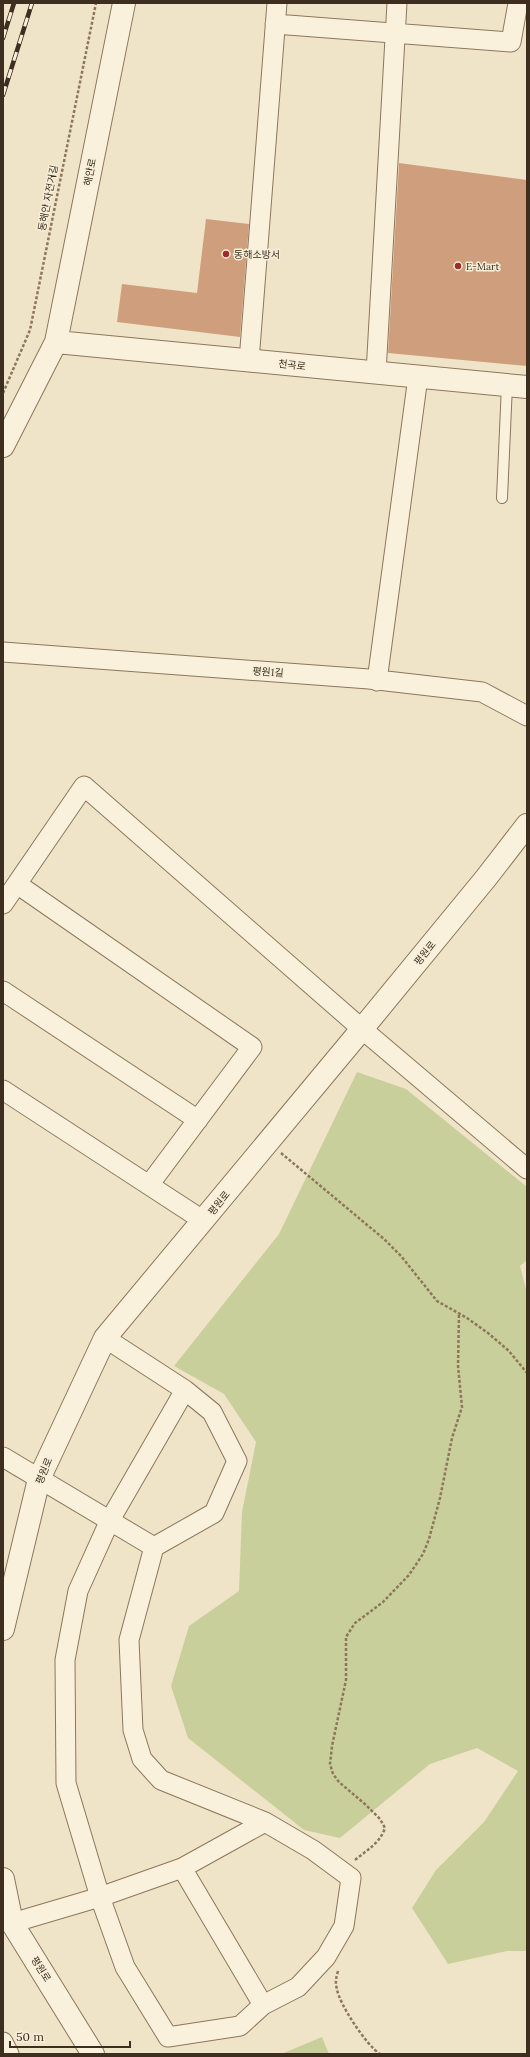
<svg xmlns="http://www.w3.org/2000/svg" width="530" height="2057" viewBox="0 0 530 2057" font-family="Lora,'Noto Sans KR',serif">
  <style>
    .green { fill: #c9cf9b }
    .building { fill: #cf9f7d }
    .lines { fill: none; stroke-linecap: round; stroke-linejoin: round }
    .service-casing { stroke: #8d765c; stroke-width: 12 }
    .minor-casing { stroke: #8d765c; stroke-width: 21 }
    .tertiary-casing { stroke: #8d765c; stroke-width: 24 }
    .path { stroke: #8d765c; stroke-width: 2.5; stroke-dasharray: 3 2; stroke-linecap: butt }
    .service { stroke: #faf1dc; stroke-width: 10 }
    .minor { stroke: #faf1dc; stroke-width: 19 }
    .tertiary { stroke: #faf1dc; stroke-width: 22 }
    .rail-casing { stroke: #3d2e20; stroke-width: 4.5 }
    .rail { stroke: #f7eed8; stroke-width: 3; stroke-dasharray: 9; stroke-linecap: butt }
    .poi-dot { fill: #9e2a2b; stroke: #f7eed8; stroke-width: 1.5 }
    .labels { text-anchor: middle; dominant-baseline: central; stroke-width: 3; stroke-linejoin: round; paint-order: stroke }
    .street-label { font-size: 10px; fill: #3d2e20; stroke: #f7eed8 }
    .poi-label { font-size: 10px; fill: #3d2e20; stroke: #f7eed8; text-anchor: start }
  </style>
  <rect width="100%" height="100%" fill="#f0e4c8"/>
  <path class="green" d="M357,1072L406,1089L527,1187V1260L520,1266L527,1293V1951H507L448,1964L412,1908L436,1870L484,1822L518,1771L477,1748L430,1764L340,1838L304,1830L188,1738L171,1686L189,1626L239,1591L242,1512L256,1442L224,1394L174,1366L279,1234Z
    M322,2037L329,2054H281Z"/>
  <path class="building" d="M399,163L527,180V366L388,353Z
    M206,219L249,224L240,337L117,322L122,284L197,293Z"/>
  <g class="lines">
    <g class="service-casing">
      <path id="service" d="M502,498L507,385"/>
    </g>
    <g class="minor-casing">
      <path id="minor" d="M275,24L511,42L518,3
        M249,361L277,3
        M376,373L397,3
        M3,652L369,679L482,692L527,716
        M377,681L418,377
        M17,884L252,1047L149,1185
        M3,904L84,786L362,1029L527,1169
        M3,991L198,1120
        M3,1090L204,1221
        M105,1338L185,1390
        M185,1390L212,1412L237,1461L214,1513L154,1547L129,1640L133,1730L142,1759L161,1780L265,1822L313,1850L351,1878L344,1926L326,1957L298,1987L263,2005L240,2026L168,2037L125,1967L100,1897L66,1783L65,1660L78,1591L110,1520Z
        M3,1457L154,1547
        M182,1868L263,2005
        M12,1923L100,1897L182,1868L265,1822
        M3,2042L9,2054"/>
    </g>
    <g class="tertiary-casing">
      <path id="tertiary" d="M56,342L527,387
        M3,446L56,342L124,3
        M3,1629L39,1479L105,1338L362,1029L486,878L527,825
        M3,1879L12,1923L93,2054"/>
    </g>
    <path class="path" d="M3,393L30,330L96,3
      M281,1153L384,1239L401,1256L437,1301L467,1318L488,1333L509,1351L527,1373
      M355,1860C367,1850 380,1843 385,1828L380,1819L366,1805L339,1782L333,1774L330,1764L332,1746L346,1680V1637L355,1623L383,1602L409,1575L423,1554L429,1539L440,1498L452,1438L462,1407L458,1366L459,1314
      M338,1971C336,1978 335,1983 337,1989C339,2004 367,2046 380,2054"/>
    <use href="#service" class="service"/>
    <use href="#minor" class="minor"/>
    <use href="#tertiary" class="tertiary"/>
    <g class="rail-casing">
      <path id="rail" d="M3,38L14,3
        M3,95L32,3"/>
    </g>
    <use href="#rail" class="rail"/>
  </g>
  <g class="poi-dot">
    <circle cx="226" cy="254" r="4"/>
    <circle cx="458" cy="266" r="4"/>
  </g>
  <g class="labels">
    <g class="street-label">
      <text transform="translate(90 172) rotate(-79)">해안로</text>
      <text transform="translate(48 198) rotate(-79)">동해안 자전거길</text>
      <text transform="translate(292 365) rotate(6)">천곡로</text>
      <text transform="translate(268 672) rotate(4)">평원1길</text>
      <text transform="translate(425 953) rotate(-51)">평원로</text>
      <text transform="translate(219 1203) rotate(-51)">평원로</text>
      <text transform="translate(44 1471) rotate(-68)">평원로</text>
      <text transform="translate(41 1969) rotate(58)">평원로</text>
    </g>
    <g class="poi-label">
      <text x="234" y="254">동해소방서</text>
      <text x="466" y="266">E-Mart</text>
    </g>
  </g>
  <rect width="530" height="2057" fill="none" stroke="#3d2e20" stroke-width="8"/>
  <path d="M10 2041v6h120v-6" fill="none" stroke="#3d2e20" stroke-width="2"/>
  <text x="16" y="2041" font-size="12" fill="#3d2e20" stroke="#f7eed8" stroke-width="3" paint-order="stroke">50 m</text>
</svg>
